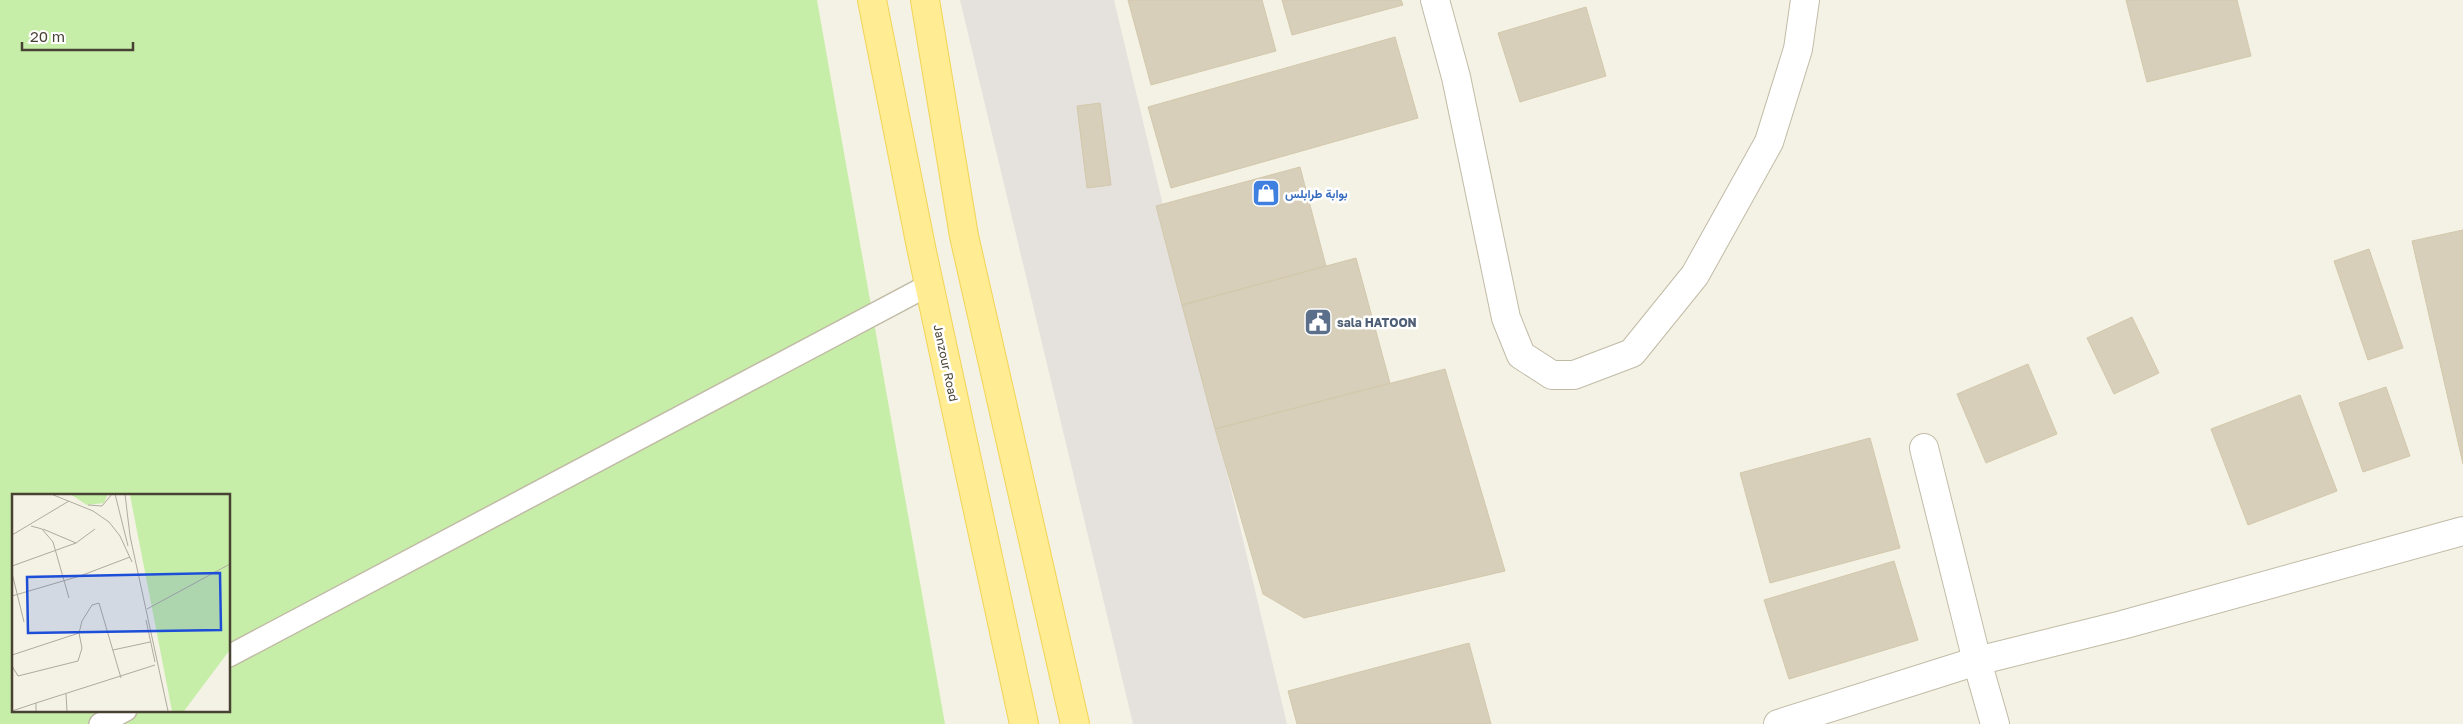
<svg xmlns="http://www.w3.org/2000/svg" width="2463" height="724" viewBox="0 0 2463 724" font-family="'Golos Text',Vazirmatn,sans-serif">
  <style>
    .green { fill: #c7eea8; fill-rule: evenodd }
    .parking { fill: #e5e2de }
    .building { fill: #d7cfb9; stroke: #d3c8ab }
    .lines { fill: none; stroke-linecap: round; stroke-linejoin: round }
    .service-casing { stroke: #c1bba6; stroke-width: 24 }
    .minor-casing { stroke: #c1bba6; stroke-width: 30 }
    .primary-casing { stroke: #f2d456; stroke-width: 30 }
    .service { stroke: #fff; stroke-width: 21 }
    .minor { stroke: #fff; stroke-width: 28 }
    .primary { stroke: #ffec93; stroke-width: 28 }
    .labels { text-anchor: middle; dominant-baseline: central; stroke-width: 5; stroke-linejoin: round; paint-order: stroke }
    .shop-label { font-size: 12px; font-weight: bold; fill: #366cbe; stroke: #fff; text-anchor: start }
    .service-label { font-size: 12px; font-weight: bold; fill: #4e5e75; stroke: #fff; text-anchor: start }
    .street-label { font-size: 12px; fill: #484233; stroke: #fff }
    .inset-road { fill: none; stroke: #afab9e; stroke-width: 1 }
    .view { fill: #1d4ed8; fill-opacity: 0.15; stroke: #1d4ed8; stroke-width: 2.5 }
    .inset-edge { fill: none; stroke: #484233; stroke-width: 2.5 }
  </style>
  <rect width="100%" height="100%" fill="#f4f1e5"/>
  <path class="green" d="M0,0H817L945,724H0ZM14,495H229V710H14Z"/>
  <path class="parking" d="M960,0H1114L1287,724H1133Z"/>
  <path class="building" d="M1128,0H1262L1276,51L1151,85Z
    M1282,0H1401L1403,5L1292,35Z
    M2126,0H2237L2251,56L2147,82Z
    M1586,7L1606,76L1520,102L1498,33Z
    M1395,37L1418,118L1171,188L1148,107Z
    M1100,103L1111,185L1087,188L1077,106Z
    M1300,167L1326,266L1182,305L1156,206Z
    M2463,230V464L2412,241Z
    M2369,249L2403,348L2368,360L2334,261Z
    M1356,258L1390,383L1215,429L1182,305Z
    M2132,317L2159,373L2114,394L2087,338Z
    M2028,364L2057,434L1986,463L1957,394Z
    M1445,369L1505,571L1304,618L1263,594L1215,429Z
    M2386,387L2410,456L2363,472L2339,403Z
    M2300,395L2337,491L2248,525L2211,429Z
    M1870,438L1900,548L1770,583L1740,473Z
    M1894,561L1918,640L1789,679L1764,600Z
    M1469,643L1491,724H1297L1288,691Z"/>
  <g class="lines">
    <g class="service-casing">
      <path id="service" d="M229,656L929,285
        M100,724L126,710"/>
    </g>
    <g class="minor-casing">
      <path id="minor" d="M1435,0L1456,77L1506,318L1521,355L1552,375H1574L1632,353L1695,275L1769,142L1798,49L1805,0
        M1924,448L1977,661L1995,724
        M1778,724L1977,661L2122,625L2463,531"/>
    </g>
    <g class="primary-casing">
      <path id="primary" d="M872,0L921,247L1024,724
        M925,0L964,236L1075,724"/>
    </g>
    <use href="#service" class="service"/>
    <use href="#minor" class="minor"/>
    <use href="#primary" class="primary"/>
  </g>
  <defs>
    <g id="shop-square" transform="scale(1.4375)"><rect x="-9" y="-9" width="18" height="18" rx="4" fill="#3f7fe0" stroke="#fff"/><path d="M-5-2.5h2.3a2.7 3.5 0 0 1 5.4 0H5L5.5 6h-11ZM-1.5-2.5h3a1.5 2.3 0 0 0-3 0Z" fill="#fff"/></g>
    <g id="civic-square" transform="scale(1.4375)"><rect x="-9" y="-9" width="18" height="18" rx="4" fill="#5c6f8a" stroke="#fff"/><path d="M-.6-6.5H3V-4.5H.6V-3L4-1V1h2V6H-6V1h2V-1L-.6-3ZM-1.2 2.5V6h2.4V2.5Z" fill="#fff"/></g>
  </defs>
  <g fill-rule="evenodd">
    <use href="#shop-square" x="1266" y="193"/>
    <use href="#civic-square" x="1318" y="322"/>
  </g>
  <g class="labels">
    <g class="shop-label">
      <text x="1285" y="193">بوابة طرابلس</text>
    </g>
    <g class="service-label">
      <text x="1337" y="322">sala HATOON</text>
    </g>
    <g class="street-label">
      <text transform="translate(946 363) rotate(78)">Janzour Road</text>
    </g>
  </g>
  <g transform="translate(12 494)">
    <rect width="218" height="218" fill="#f4f1e5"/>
    <path d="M58,0H95V2L92,9L75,11ZM217,0V157L172,217H160L118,1Z" fill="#c7eea8"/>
    <path class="inset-road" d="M39,0L81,17L97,28L108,42L120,68M103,0L116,52M113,0L118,42M76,11L90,12L100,0M19,32L30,35L41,48L57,104M31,35L64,49M0,41L57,7M118,42L156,217M0,72L64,49L83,35M0,79L12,128M0,102L68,82L118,63M135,115L218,70M134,126L143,168M101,156L138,148M0,161L67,139M0,172L6,182L66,167L70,154L67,139L70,127L80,111L87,109L109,184M54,200L55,217M0,217L24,209M24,217V209L143,171"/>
    <path class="view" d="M208,79L209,136L16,139L15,83Z"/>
    <rect width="218" height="218" class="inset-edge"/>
  </g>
  <path d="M22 42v8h111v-8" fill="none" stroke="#484233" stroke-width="2.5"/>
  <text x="30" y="42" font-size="15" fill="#484233" stroke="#ffffff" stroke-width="4" paint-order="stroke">20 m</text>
</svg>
